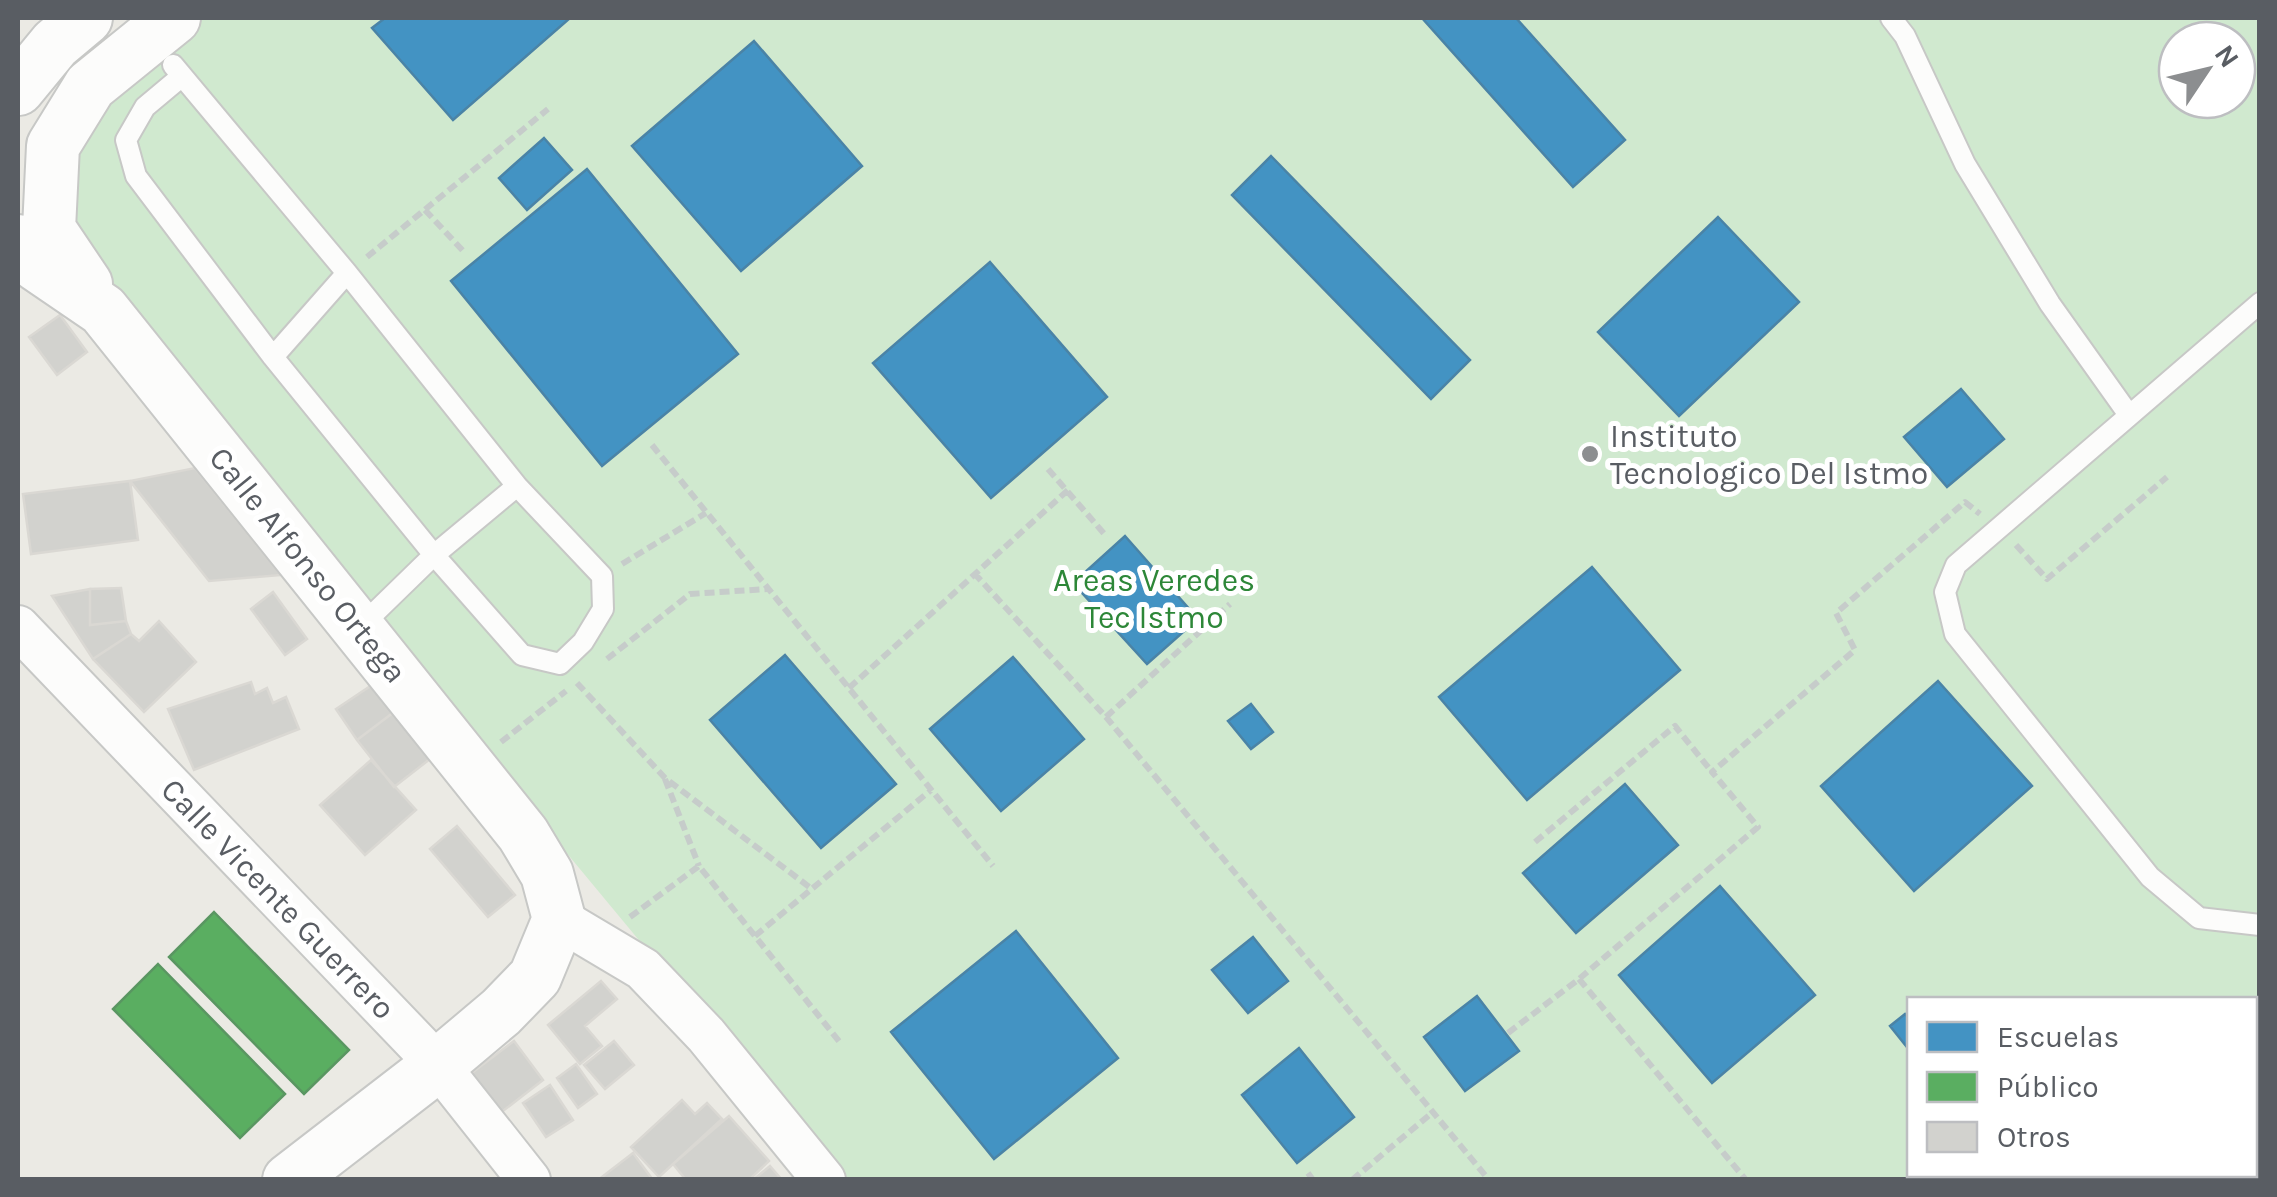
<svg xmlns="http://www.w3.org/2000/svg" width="2277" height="1197" viewBox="0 0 2277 1197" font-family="Karla,sans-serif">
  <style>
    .green { fill: #d0e9cf; fill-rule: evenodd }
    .schools { fill: #4393c3; stroke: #4a83a6; stroke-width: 2.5 }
    .public { fill: #5aae61; stroke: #5a9662; stroke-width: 2.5 }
    .building { fill: #d2d2ce; stroke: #dad8d3; stroke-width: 2.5 }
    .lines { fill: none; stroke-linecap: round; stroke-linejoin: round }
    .service-casing { stroke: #c7c8c6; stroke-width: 24 }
    .minor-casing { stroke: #c7c8c6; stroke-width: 46 }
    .tertiary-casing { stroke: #c7c8c6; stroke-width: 56 }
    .path { stroke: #c6ccca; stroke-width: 6; stroke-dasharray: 10 5; stroke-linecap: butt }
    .service { stroke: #fcfcfb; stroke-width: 20 }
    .minor { stroke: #fcfcfb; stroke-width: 42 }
    .tertiary { stroke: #fcfcfb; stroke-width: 52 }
    .poi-dot { fill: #8c8e90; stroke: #fff; stroke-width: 4 }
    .labels { text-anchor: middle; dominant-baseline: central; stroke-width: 10; stroke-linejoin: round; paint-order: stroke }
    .poi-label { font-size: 32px; fill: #595d63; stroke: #fff; text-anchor: start }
    .street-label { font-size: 32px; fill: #595d63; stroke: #fff }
    .park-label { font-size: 32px; fill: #2d8738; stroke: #fff }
  </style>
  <rect width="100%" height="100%" fill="#ebeae4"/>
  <path class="green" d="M173,18H2259V1179H837L49,229L53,146ZM2177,40H2237V100H2177ZM1910,1000H2254V1174H1910Z"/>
  <path class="schools" d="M385,18H570L453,120L372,28Z
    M1422,18H1516L1625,140L1573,187Z
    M754,41L862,166L741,271L632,146Z
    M544,138L572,170L527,210L499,178Z
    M1271,156L1470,360L1431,399L1232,195Z
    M587,169L738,354L602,466L451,281Z
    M1718,217L1799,302L1679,416L1598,332Z
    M990,262L1107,397L991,498L873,363Z
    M1961,389L2004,439L1947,487L1904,437Z
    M1125,536L1198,619L1147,664L1073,583Z
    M1592,567L1680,670L1527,800L1439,697Z
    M785,655L896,784L821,848L710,720Z
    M1013,657L1084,739L1001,811L930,729Z
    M1938,681L2032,786L1914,891L1821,786Z
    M1251,704L1273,732L1251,749L1228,721Z
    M1625,784L1678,845L1576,933L1523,873Z
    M1720,886L1815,995L1712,1083L1619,975Z
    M1016,931L1118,1058L994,1159L891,1032Z
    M1253,937L1288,981L1248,1013L1212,970Z
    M1477,996L1519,1051L1465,1091L1424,1037Z
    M1905,1014L1910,1020V1051L1890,1026Z
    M1299,1048L1354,1117L1297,1163L1242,1095Z"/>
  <path class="public" d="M214,912L349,1050L304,1094L169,957Z
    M158,964L285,1094L240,1138L113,1009Z"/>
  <path class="building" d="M60,315L87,352L57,375L29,337Z
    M195,468L281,575L209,581L130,481Z
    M130,481L138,540L31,554L23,494Z
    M121,588L126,621L90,625V589Z
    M90,589V625L126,621L131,634L93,659L52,596Z
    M273,592L307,639L285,655L251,609Z
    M159,621L196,662L144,712L93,659L131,634L139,641Z
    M251,682L255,694L267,688L273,703L286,697L299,729L194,770L168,709Z
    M372,685L394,712L357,740L336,709Z
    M394,712L430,759L394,787L357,740Z
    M371,760L416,810L365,855L320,805Z
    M457,826L515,895L488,917L430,849Z
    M601,981L617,999L585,1026L602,1046L580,1064L548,1025Z
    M514,1041L543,1080L499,1114L469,1075Z
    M614,1041L634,1065L605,1089L584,1065Z
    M576,1064L597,1094L578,1108L557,1078Z
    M550,1085L573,1120L546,1137L523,1103Z
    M682,1100L695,1114L707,1103L722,1119L659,1177L631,1147Z
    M729,1116L769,1161L749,1180H686L673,1164Z
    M633,1153L653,1180H598Z
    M770,1166L782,1180H753Z"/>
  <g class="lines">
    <g class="service-casing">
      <path id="service" d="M1891,18L1905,36L1965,164L2050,304L2129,415
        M173,65L347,273L517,486L602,576L603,609L583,642L560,664L522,655L434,555L273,357L136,176L126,140L145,107L182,76
        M2260,303L1956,565L1945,592L1955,634L2150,877L2199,918L2260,925
        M273,357L347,273
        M360,627L434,555L517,486"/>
    </g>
    <g class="minor-casing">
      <path id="minor" d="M18,627L438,1065L529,1180
        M559,919L643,969L706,1035L824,1180"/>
    </g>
    <g class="tertiary-casing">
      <path id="tertiary" d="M18,89L55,44L86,18
        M18,241L37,265L103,310L523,834L547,874L559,919L535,977L501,1012L438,1065L289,1180
        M86,284L49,229L53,146L90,86L174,18"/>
    </g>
    <path class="path" d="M425,210L465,253
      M367,257L548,109
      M652,445L993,866
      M1048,469L1107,537
      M2016,545L2047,579L2167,477
      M622,564L706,513
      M974,573L1106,717L1489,1180
      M607,659L690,594L767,589
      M577,683L665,778L812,889
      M849,688L1068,490
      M1106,717L1230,604
      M501,742L566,691
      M665,779L699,866
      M1535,842L1675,726L1712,772
      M630,917L699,866L842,1045
      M755,936L931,790
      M1579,979L1746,1180
      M1508,1033L1579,979L1758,827L1712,772L1855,650L1836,613L1965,502L1980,514
      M1308,1173L1313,1180
      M1352,1180L1433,1112"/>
    <use href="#service" class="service"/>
    <use href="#minor" class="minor"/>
    <use href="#tertiary" class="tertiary"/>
  </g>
  <circle class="poi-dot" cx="1590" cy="454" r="10"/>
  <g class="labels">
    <g class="poi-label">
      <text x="1610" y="436">Instituto<tspan x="1610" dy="37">Tecnologico Del Istmo</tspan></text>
    </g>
    <g class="street-label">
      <text transform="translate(308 565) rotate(51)">Calle Alfonso Ortega</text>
      <text transform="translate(278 899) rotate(46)">Calle Vicente Guerrero</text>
    </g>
    <g class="park-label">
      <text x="1154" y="580">Areas Veredes<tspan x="1154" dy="37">Tec Istmo</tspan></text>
    </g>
  </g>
  <rect width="2277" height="1197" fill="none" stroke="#595d63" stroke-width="40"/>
  <rect x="1907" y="997" width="350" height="180" fill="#ffffff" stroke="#bdbec1" stroke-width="2.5"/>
  <rect x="1927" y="1022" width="50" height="30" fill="#4393c3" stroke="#bdbec1" stroke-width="2.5"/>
  <text x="1997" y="1047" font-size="30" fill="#595d63">Escuelas</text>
  <rect x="1927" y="1072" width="50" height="30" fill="#5aae61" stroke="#bdbec1" stroke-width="2.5"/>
  <text x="1997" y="1097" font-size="30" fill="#595d63">Público</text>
  <rect x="1927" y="1122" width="50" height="30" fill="#d2d2ce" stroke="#bdbec1" stroke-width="2.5"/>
  <text x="1997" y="1147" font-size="30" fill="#595d63">Otros</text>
  <g transform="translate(2207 70) rotate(55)"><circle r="48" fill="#ffffff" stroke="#bdbec1" stroke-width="2.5"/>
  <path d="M0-8L18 38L0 25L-18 38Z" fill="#8c8e90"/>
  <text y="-15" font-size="28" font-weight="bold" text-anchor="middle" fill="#595d63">N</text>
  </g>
</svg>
